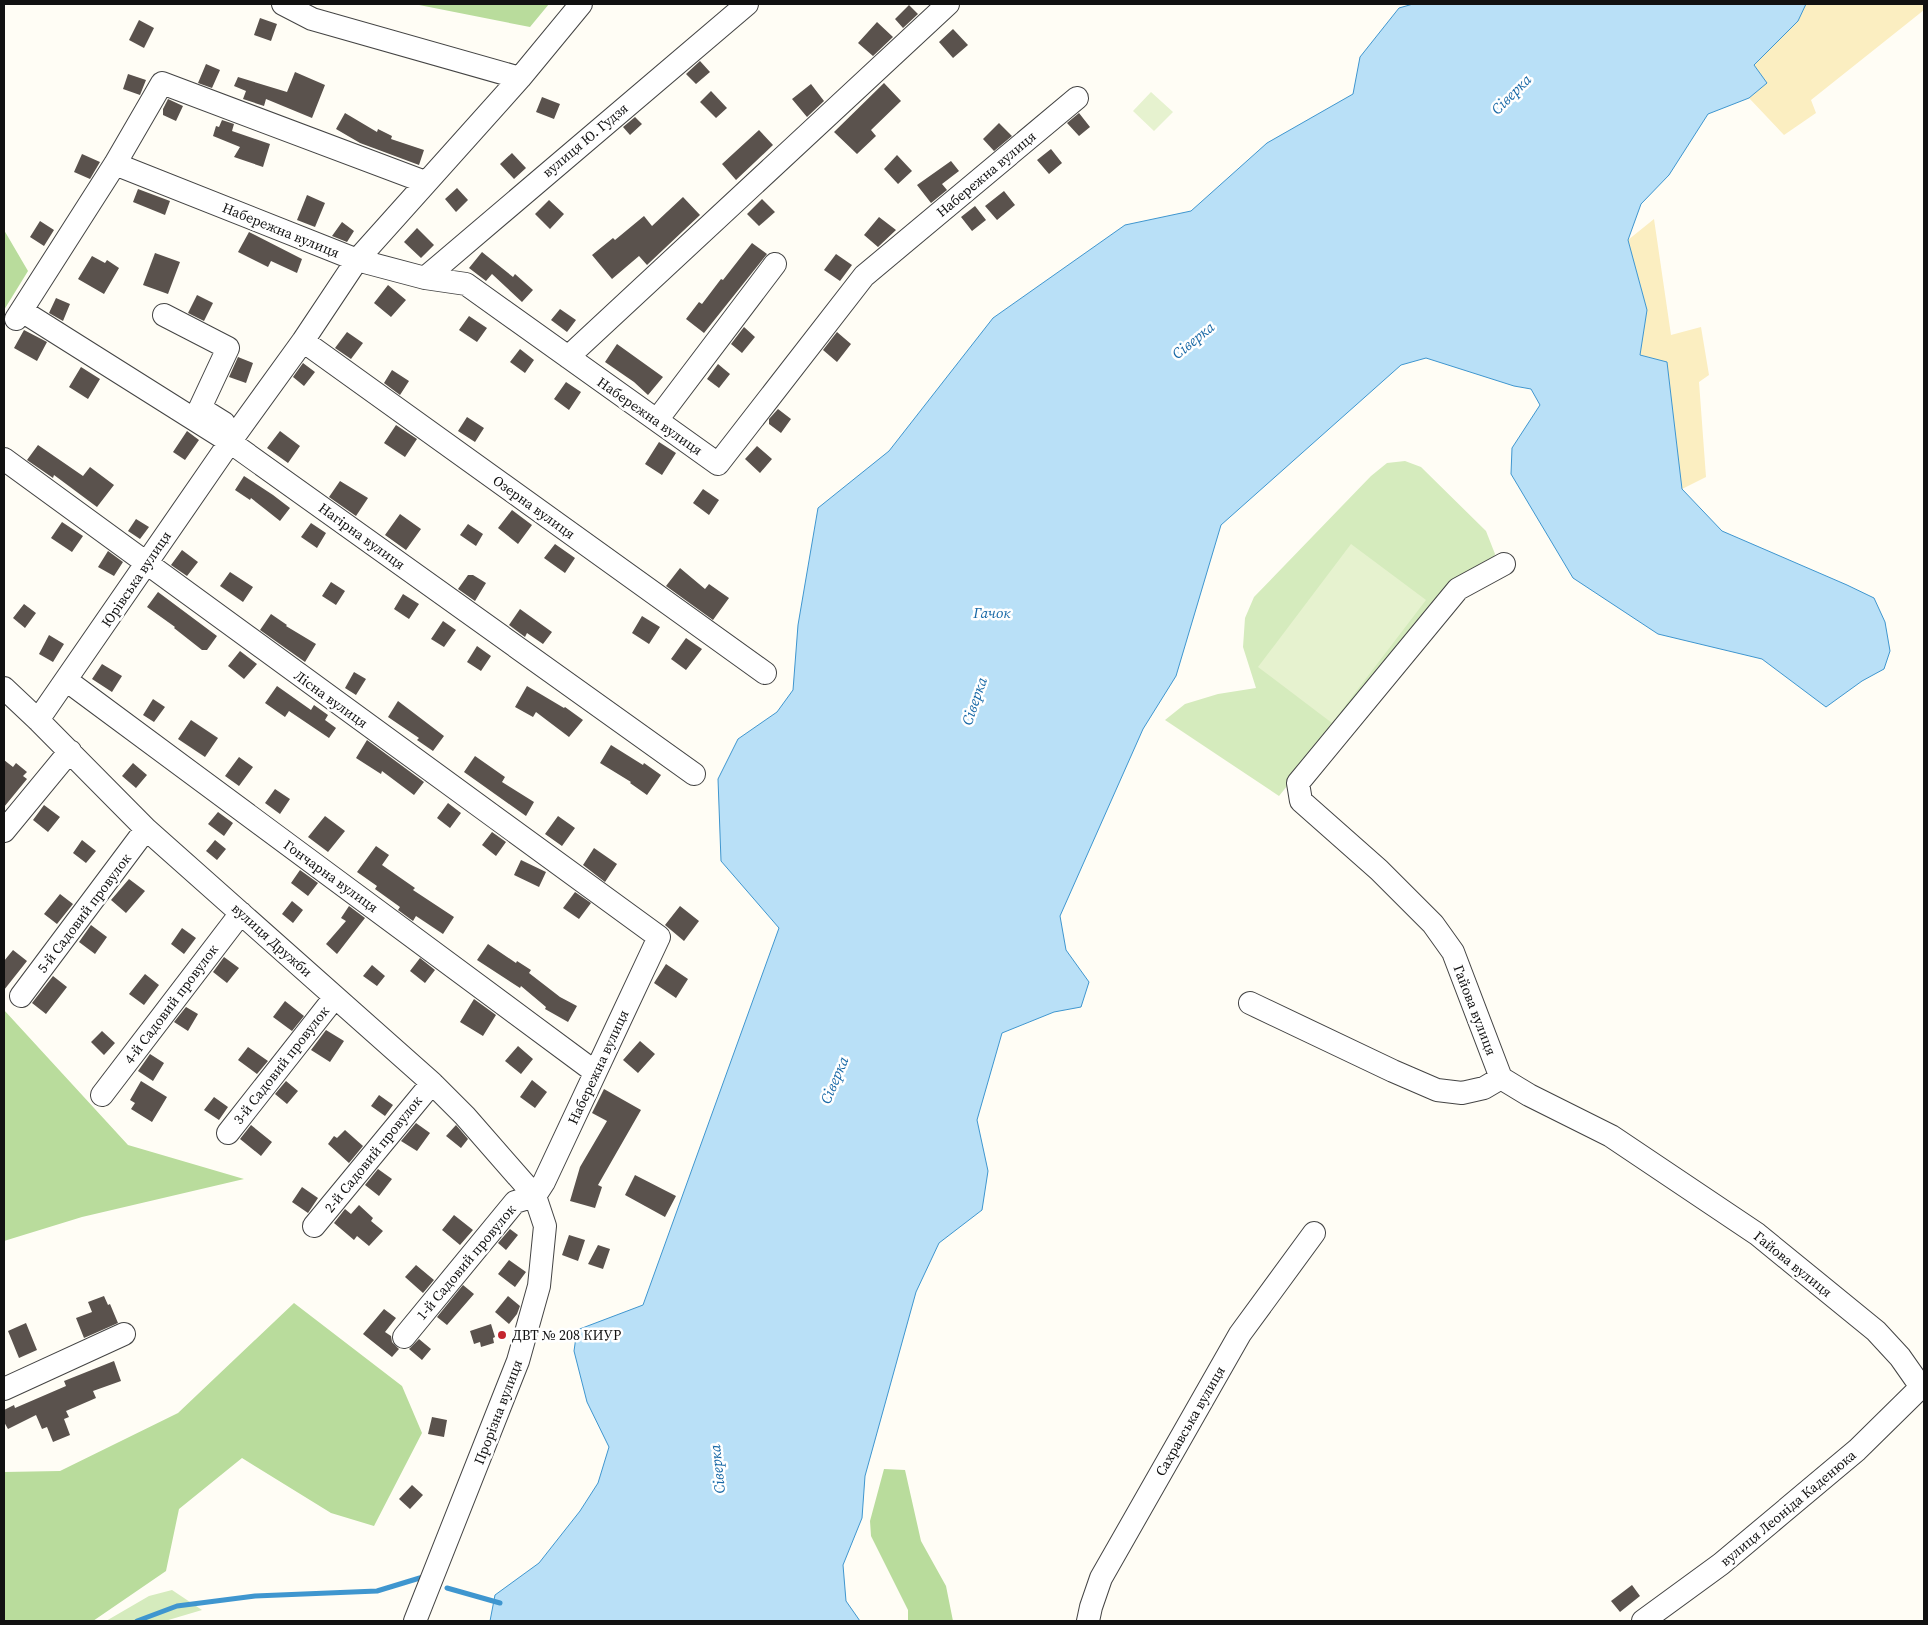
<svg xmlns="http://www.w3.org/2000/svg" width="1928" height="1625" viewBox="0 0 1928 1625" font-family="'Source Serif 4',serif">
  <style>
    .green { fill: #d5ebbd }
    .forest { fill: #b9dc9c }
    .sand { fill: #fbeec1 }
    .pitch { fill: #e6f2cf }
    .water { fill: #b9e0f7; stroke: #3f96cf }
    .lines { fill: none; stroke-linecap: round; stroke-linejoin: round }
    .stream { stroke: #3f96cf; stroke-width: 5 }
    .building { fill: #5a524d }
    .minor-casing { stroke: #444; stroke-width: 24 }
    .minor { stroke: #fff; stroke-width: 22 }
    .poi-dot { fill: #c4262e; stroke: #fff; stroke-width: 2 }
    .labels { text-anchor: middle; dominant-baseline: central; stroke-width: 5; stroke-linejoin: round; paint-order: stroke }
    .street-label { font-size: 14px; fill: #111; stroke: #fff }
    .poi-label { font-size: 14px; fill: #111; stroke: #fff; text-anchor: start }
    .water-label { font-size: 15px; font-style: italic; fill: #1768a6; stroke: #fff }
  </style>
  <rect width="100%" height="100%" fill="#fffdf5"/>
  <path class="green" d="M1405,461L1421,467L1486,531L1495,554L1493,563L1344,716L1279,796L1165,720L1185,704L1218,694L1256,688L1243,647L1245,618L1254,597L1371,476L1387,463Z
    M172,1590L202,1610L165,1621H106L149,1596Z"/>
  <path class="forest" d="M414,4H549L530,27Z
    M4,230L28,271L4,310Z
    M4,1010L128,1145L244,1179L82,1217L4,1241Z
    M294,1303L402,1386L422,1433L374,1526L331,1513L242,1458L179,1509L166,1571L93,1621H4V1472L60,1471L178,1413Z
    M884,1469L905,1470L921,1541L946,1586L953,1621H908V1610L871,1536L870,1521Z"/>
  <path class="sand" d="M1806,4H1924V10L1811,100L1816,113L1784,135L1749,98L1767,83L1754,65L1798,21Z
    M1654,219L1671,335L1701,327L1709,375L1699,382L1706,477L1682,489L1667,362L1640,355L1647,310L1628,240Z"/>
  <path class="pitch" d="M1151,92L1173,112L1154,131L1133,111Z
    M1351,544L1426,600L1332,723L1258,667Z"/>
  <path class="water" d="M1413,4H1806L1798,21L1754,65L1767,83L1749,98L1708,114L1669,175L1641,204L1628,240L1647,310L1640,355L1667,362L1682,489L1722,531L1847,585L1874,598L1885,622L1890,651L1884,669L1862,681L1826,707L1762,659L1658,634L1573,578L1511,474L1512,448L1540,405L1531,389L1514,386L1426,358L1401,365L1221,525L1176,676L1143,729L1060,916L1066,950L1089,982L1081,1007L1054,1012L1002,1033L977,1120L988,1171L982,1210L939,1243L916,1292L865,1476L862,1518L843,1565L846,1601L860,1621H490L495,1595L539,1563L580,1511L598,1483L609,1447L587,1402L574,1351L577,1330L643,1305L779,928L721,861L718,779L738,739L777,712L793,690L798,625L818,508L889,451L993,318L1125,225L1191,211L1267,143L1353,94L1360,57L1399,8Z"/>
  <g class="lines">
    <path class="stream" d="M447,1588L500,1603
      M137,1621L177,1606L255,1596L377,1591L423,1577"/>
  </g>
  <path class="building" d="M909,5L918,14L903,28L895,19Z
    M260,18L277,24L271,41L254,35Z
    M139,20L154,28L144,48L129,40Z
    M877,22L893,37L873,56L858,43Z
    M953,29L968,45L953,58L939,42Z
    M700,61L710,72L696,84L686,74Z
    M206,64L220,70L212,88L198,83Z
    M295,72L325,85L312,118L266,99L264,106L243,99L246,91L234,86L238,77L287,92Z
    M128,74L146,80L140,95L123,89Z
    M884,83L901,101L871,130L876,136L857,154L834,132Z
    M811,84L824,101L807,117L792,99Z
    M711,91L727,108L716,118L700,102Z
    M542,97L560,104L554,119L536,112Z
    M168,99L183,106L176,121L163,115V109Z
    M345,113L377,132L378,129L392,136L391,139L424,150L419,165L360,143L336,129Z
    M1079,113L1090,127L1079,136L1067,123Z
    M635,117L642,124L630,135L623,127Z
    M222,120L234,124L232,131L270,144L263,167L234,157L240,147L213,136L216,126L219,127Z
    M999,123L1012,136L994,151L983,139Z
    M759,130L773,145L736,180L722,164Z
    M1051,149L1062,163L1049,174L1037,160Z
    M512,153L526,168L514,179L500,164Z
    M82,154L100,162L90,179L74,172Z
    M897,155L912,171L898,184L884,169Z
    M951,161L959,171L942,184L947,190L931,203L917,185Z
    M457,188L468,200L456,212L445,199Z
    M138,189L170,201L165,215L133,202Z
    M1004,191L1015,205L997,220L985,206Z
    M307,195L325,203L315,227L297,220Z
    M683,197L700,215L647,265L639,256L612,279L592,255L613,238L615,240L644,216L652,226Z
    M762,199L775,212L759,226L747,214Z
    M549,200L564,214L550,229L535,214Z
    M975,206L986,220L972,231L961,217Z
    M879,217L896,230L878,247L864,235Z
    M40,221L54,230L44,246L30,237Z
    M342,222L354,231L347,242L332,236Z
    M417,228L434,245L421,258L404,242Z
    M249,232L302,259L297,273L271,261L268,267L238,252Z
    M752,243L767,254L704,333L686,319L699,302L702,304L721,279L723,280Z
    M482,252L513,277L515,274L533,290L522,302L492,274L486,281L469,268Z
    M155,253L180,262L168,294L143,285Z
    M836,254L852,265L840,281L824,270Z
    M92,256L105,263L107,260L119,268L104,294L78,279Z
    M388,285L406,300L391,317L374,303Z
    M197,295L213,303L204,321L188,313Z
    M56,298L70,304L63,321L49,313Z
    M560,309L576,320L567,332L551,320Z
    M469,316L487,328L477,342L459,330Z
    M744,327L755,337L742,353L731,344Z
    M24,330L47,342L37,361L14,348Z
    M347,332L363,343L351,359L335,348Z
    M837,332L851,344L837,362L823,350Z
    M617,344L663,377L648,395L634,382L605,362Z
    M520,349L534,360L525,373L510,362Z
    M238,357L253,363L246,383L229,377Z
    M303,363L315,372L304,386L293,377Z
    M718,364L730,374L719,388L707,379Z
    M81,367L100,379L88,399L69,387Z
    M392,370L409,381L400,395L384,383Z
    M566,382L581,392L569,410L554,399Z
    M778,409L791,419L781,433L769,424V419Z
    M467,417L484,428L475,442L458,431Z
    M396,425L417,439L405,457L384,443Z
    M187,431L199,440L185,460L173,452Z
    M280,431L300,446L288,463L267,448Z
    M659,442L676,453L662,475L645,464Z
    M38,445L83,476L90,467L114,485L97,507L54,475L53,478L27,460Z
    M757,446L772,459L760,473L745,459Z
    M244,476L273,495L290,508L280,521L251,498L250,500L235,490Z
    M340,481L368,498L356,516L329,497Z
    M703,489L719,500L709,515L693,503Z
    M512,510L532,525L518,544L498,528Z
    M400,514L421,529L406,550L385,535Z
    M136,519L149,527L140,539L128,531Z
    M62,522L83,536L72,552L51,538Z
    M311,523L326,533L317,548L301,537Z
    M468,524L483,534L476,546L460,535Z
    M555,544L575,558L565,573L544,558Z
    M182,550L198,562L187,576L171,565Z
    M108,551L123,562L114,576L98,567Z
    M680,568L705,589L709,584L729,598L713,620L666,586Z
    M230,572L253,587L243,602L220,586Z
    M468,575H473L486,583L475,601L458,589Z
    M331,582L345,591L336,605L322,596Z
    M158,592L217,636L207,650H202L174,628L175,627L147,607Z
    M403,594L419,604L409,619L394,609Z
    M24,604L36,613L25,628L13,618Z
    M520,609L552,632L543,644L527,633L525,637L509,625Z
    M271,614L287,625L286,626L316,644L305,662L260,630Z
    M642,616L660,627L649,644L632,633Z
    M443,621L456,630L444,647L431,639Z
    M49,635L64,644L53,662L39,654Z
    M686,638L702,649L686,670L671,659Z
    M477,646L491,656L481,671L467,662Z
    M240,651L257,664L244,679L228,666Z
    M102,664L122,676L112,692L92,679Z
    M354,672L366,679L356,695L345,688Z
    M277,686L311,710L314,705L328,715L325,720L336,728L329,738L289,711L285,717L265,703Z
    M527,686L564,708L565,707L583,720L569,737L536,712L533,717L515,707Z
    M153,699L165,707L154,722L143,715Z
    M398,701L444,736L433,751L417,740L419,738L388,717Z
    M191,720L218,738L205,757L178,739Z
    M367,740L424,782L414,795L382,771L381,774L356,758Z
    M611,745L643,765L644,763L661,775L647,795L630,783L631,782L600,763Z
    M475,756L505,777L502,782L534,802L526,816L464,772Z
    M239,757L253,767L239,786L225,776Z
    M4,760L13,767L16,763L27,772L23,776L27,779L4,807Z
    M133,763L147,775L136,788L122,776Z
    M275,789L290,799L280,814L265,803Z
    M448,803L461,813L450,828L437,818Z
    M44,805L60,817L48,832L33,820Z
    M218,812L233,823L224,836L208,824Z
    M325,816L345,831L328,852L308,837Z
    M558,816L575,828L562,846L545,834Z
    M492,832L506,842L496,856L482,845Z
    M82,840L96,851L86,863L73,853Z
    M215,840L226,849L217,860L206,851Z
    M376,846L389,855L382,865L415,888L413,890L454,917L443,934L416,916L413,921L398,910L400,907L375,889L377,886L357,872Z
    M594,848L617,864L605,882L583,865Z
    M521,860L546,872L539,887L514,875Z
    M300,870L318,883L308,896L291,883Z
    M129,879L145,891L126,913L111,900Z
    M575,892L591,903L579,919L563,908Z
    M60,894L73,904L57,924L44,914Z
    M292,901L303,910L293,923L282,914Z
    M349,906L365,918L337,954L326,944L346,921L341,918Z
    M680,906L699,921L684,941L665,925Z
    M91,925L107,937L95,954L79,942Z
    M182,928L196,938L184,954L171,944Z
    M488,944L516,963L517,961L531,970L529,973L560,997L577,1006L568,1022L545,1009L546,1007L521,986L520,988L477,960Z
    M13,950L27,961L4,990V961Z
    M224,957L239,968L227,983L213,972Z
    M420,958L435,970L425,983L410,971Z
    M666,964L688,979L676,998L654,983Z
    M372,965L385,976L377,986L363,976Z
    M145,974L159,985L144,1005L129,994Z
    M53,976L67,987L46,1014L32,1003Z
    M474,999L496,1015L483,1036L460,1022Z
    M285,1001L304,1016L292,1031L273,1017Z
    M186,1007L198,1014L188,1031L174,1022Z
    M326,1030L344,1041L330,1062L311,1050Z
    M102,1031L115,1043L104,1055L91,1042Z
    M640,1041L655,1054L638,1073L623,1060Z
    M518,1046L533,1059L521,1074L505,1061Z
    M248,1047L268,1061L257,1074L238,1060Z
    M150,1054L164,1063L153,1081L138,1071Z
    M532,1080L547,1092L535,1108L520,1097Z
    M141,1081L167,1097L152,1122L131,1109L135,1103L130,1100Z
    M286,1081L298,1091L287,1104L275,1094Z
    M604,1089L641,1110L598,1185L602,1187L595,1208L570,1201L580,1167L607,1121L592,1113Z
    M379,1095L393,1105L385,1116L371,1106Z
    M214,1097L228,1107L219,1120L204,1110Z
    M416,1123L430,1133L417,1151L401,1141Z
    M251,1125L272,1142L261,1156L240,1139Z
    M456,1125L468,1139L461,1148L446,1136Z
    M345,1130L363,1146L349,1163L328,1144L334,1136L337,1138Z
    M378,1169L392,1179L379,1196L365,1185Z
    M635,1175L676,1196L665,1217L625,1195Z
    M302,1187L318,1198L308,1213L292,1202Z
    M359,1205L373,1218L371,1221L383,1231L369,1246L357,1236L354,1240L334,1223L345,1209L351,1214Z
    M454,1215L473,1230L460,1245L442,1230Z
    M510,1229L518,1235L506,1250L498,1243Z
    M569,1235L585,1240L578,1261L562,1255Z
    M598,1245L610,1249L603,1269L588,1264Z
    M509,1260L526,1272L515,1287L498,1274Z
    M416,1265L434,1280L423,1293L405,1277Z
    M463,1285L474,1294L447,1325L437,1317Z
    M104,1296L108,1305L110,1304L118,1323L84,1338L76,1318L92,1312L88,1302Z
    M508,1296L520,1306L517,1314L509,1324L495,1312Z
    M384,1309L396,1318L385,1332L391,1336L392,1342L399,1349L392,1357L363,1334Z
    M26,1323L37,1350L19,1358L8,1331Z
    M491,1324L495,1337L493,1338L494,1343L481,1347L480,1342L474,1344L470,1331Z
    M419,1339L431,1349L422,1360L409,1349Z
    M114,1361L121,1381L93,1391L96,1398L66,1411L69,1417L64,1419L70,1435L53,1442L47,1427L42,1429L36,1415L8,1429L4,1422V1410L14,1405L15,1408L66,1386L64,1381Z
    M432,1417L447,1420L444,1437L428,1434Z
    M412,1485L423,1495L410,1509L399,1499Z
    M1632,1585L1640,1596L1620,1612L1611,1601Z"/>
  <g class="lines">
    <g class="minor-casing">
      <path id="minor" d="M283,4L312,19L520,78
        M115,164L357,260L425,278L466,284L718,464L864,276L1077,98
        M425,278L747,4
        M22,311L230,442L694,774
        M164,315L228,348L200,408L224,423
        M16,319L115,164L162,83L425,182
        M303,341L765,673
        M568,357L948,4
        M657,420L775,264
        M4,459L659,937L544,1182L535,1196
        M1504,564L1458,589L1298,783L1301,801L1379,870L1433,924L1453,952L1501,1078L1529,1095L1611,1136L1757,1234L1876,1331L1900,1357L1921,1387
        M66,680L595,1072
        M4,688L38,720L146,829L432,1083L465,1116L535,1196L545,1226L539,1286L518,1361L415,1621
        M38,720L230,442L303,341L357,260L520,78L581,4
        M4,831L70,751
        M21,996L146,829
        M1250,1003L1393,1071L1437,1090L1462,1093L1484,1088L1501,1078
        M102,1095L241,913
        M228,1133L335,997
        M314,1226L432,1083
        M404,1337L515,1202L535,1196
        M4,1389L124,1334
        M1088,1621L1091,1607L1101,1578L1240,1334L1314,1233
        M1643,1621L1721,1564L1857,1450L1921,1387L1924,1386"/>
    </g>
    <use href="#minor" class="minor"/>
  </g>
  <circle class="poi-dot" cx="502" cy="1335" r="5"/>
  <g class="labels">
    <g class="street-label">
      <text transform="translate(585 140) rotate(-40)">вулиця Ю. Гудзя</text>
      <text transform="translate(986 174) rotate(-40)">Набережна вулиця</text>
      <text transform="translate(281 230) rotate(22)">Набережна вулиця</text>
      <text transform="translate(650 416) rotate(35)">Набережна вулиця</text>
      <text transform="translate(534 507) rotate(36)">Озерна вулиця</text>
      <text transform="translate(362 536) rotate(36)">Нагірна вулиця</text>
      <text transform="translate(136 579) rotate(-56)">Юрівська вулиця</text>
      <text transform="translate(331 699) rotate(36)">Лісна вулиця</text>
      <text transform="translate(331 876) rotate(36)">Гончарна вулиця</text>
      <text transform="translate(84 913) rotate(-53)">5-й Садовий провулок</text>
      <text transform="translate(272 940) rotate(42)">вулиця Дружби</text>
      <text transform="translate(171 1004) rotate(-53)">4-й Садовий провулок</text>
      <text transform="translate(1475 1010) rotate(69)">Гайова вулиця</text>
      <text transform="translate(281 1065) rotate(-52)">3-й Садовий провулок</text>
      <text transform="translate(598 1067) rotate(-65)">Набережна вулиця</text>
      <text transform="translate(373 1154) rotate(-51)">2-й Садовий провулок</text>
      <text transform="translate(466 1262) rotate(-50)">1-й Садовий провулок</text>
      <text transform="translate(1793 1264) rotate(39)">Гайова вулиця</text>
      <text transform="translate(498 1412) rotate(-69)">Прорізна вулиця</text>
      <text transform="translate(1190 1421) rotate(-60)">Сахравська вулиця</text>
      <text transform="translate(1788 1508) rotate(-40)">вулиця Леоніда Каденюка</text>
    </g>
    <g class="poi-label">
      <text x="512" y="1335">ДВТ № 208 КИУР</text>
    </g>
    <g class="water-label">
      <text transform="translate(1511 94) rotate(-45)">Сіверка</text>
      <text transform="translate(1193 340) rotate(-39)">Сіверка</text>
      <text x="992" y="612">Гачок</text>
      <text transform="translate(974 701) rotate(-71)">Сіверка</text>
      <text transform="translate(834 1080) rotate(-67)">Сіверка</text>
      <text transform="translate(717 1469) rotate(-96)">Сіверка</text>
    </g>
  </g>
  <rect width="1928" height="1625" fill="none" stroke="#111111" stroke-width="10"/>
</svg>
